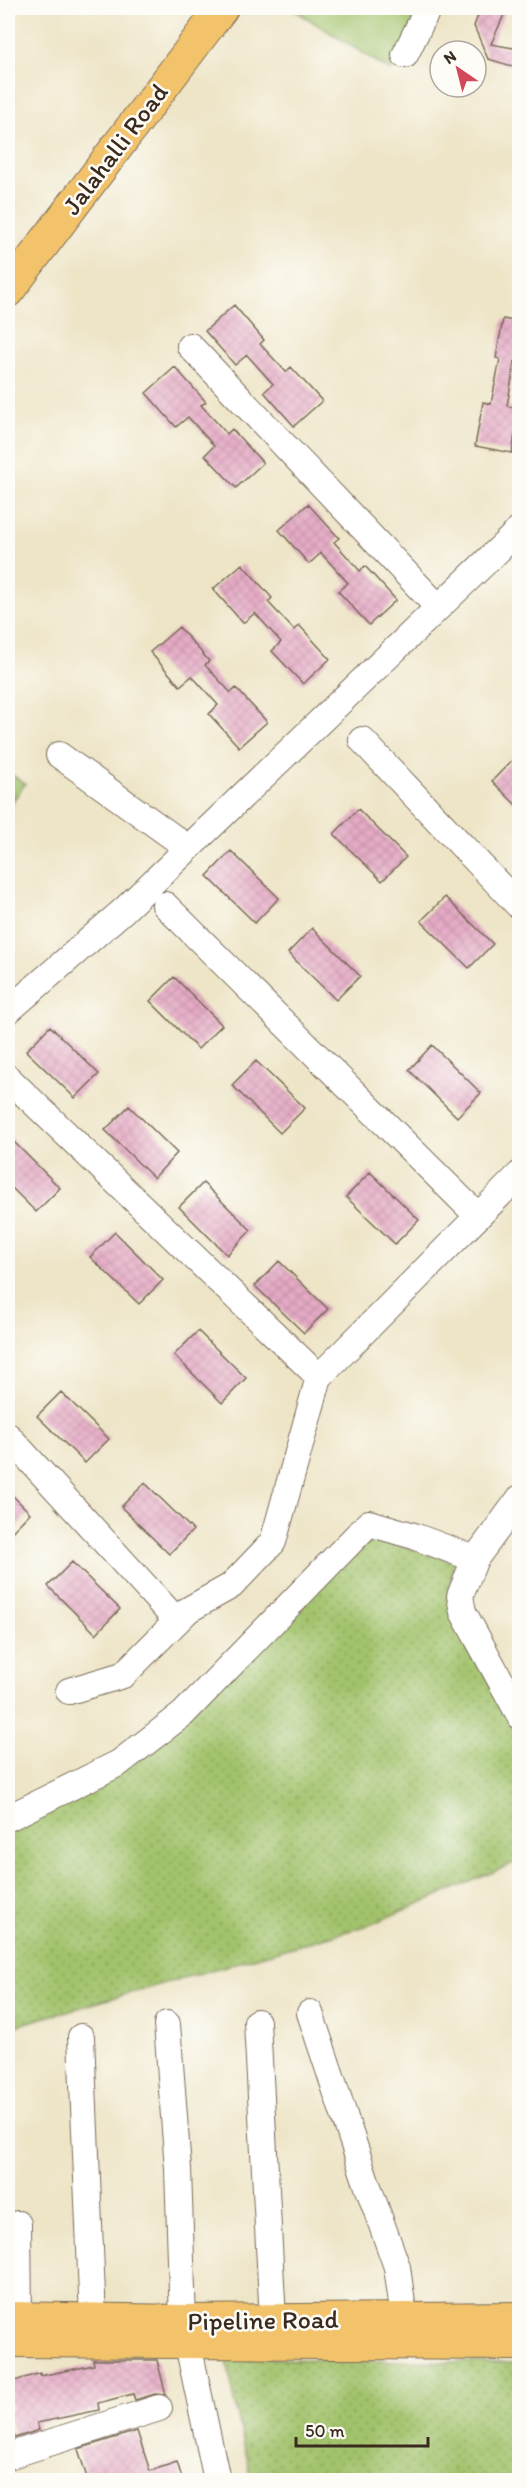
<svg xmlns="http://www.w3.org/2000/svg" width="527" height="2488" viewBox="0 0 527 2488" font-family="Itim,sans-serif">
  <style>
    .grass { fill: url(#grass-dots); stroke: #6e7645; stroke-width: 1.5 }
    .park { fill: #a2c36c; stroke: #6e7645; stroke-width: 1.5 }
    .building { fill: url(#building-cross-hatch) }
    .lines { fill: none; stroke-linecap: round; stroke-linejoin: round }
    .minor-casing { stroke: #7a6b59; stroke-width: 28 }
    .major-casing { stroke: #7a6b59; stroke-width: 34 }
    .minor { stroke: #fff; stroke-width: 26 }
    .major { stroke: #f2c36a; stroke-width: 32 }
    .labels { text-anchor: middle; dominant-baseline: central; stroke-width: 5; stroke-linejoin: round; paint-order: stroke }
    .street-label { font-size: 26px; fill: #3b2a1e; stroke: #fdfcf7 }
  </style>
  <defs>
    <pattern id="grass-dots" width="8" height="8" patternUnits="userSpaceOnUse" patternTransform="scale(1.5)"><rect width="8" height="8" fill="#a2c36c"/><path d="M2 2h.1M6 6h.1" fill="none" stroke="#859f58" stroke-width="1.8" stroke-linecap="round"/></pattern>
    <pattern id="building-cross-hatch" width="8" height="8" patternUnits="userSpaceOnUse" patternTransform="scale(1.5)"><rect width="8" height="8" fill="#e5aac5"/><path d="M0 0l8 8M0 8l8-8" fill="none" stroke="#c592a9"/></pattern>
  </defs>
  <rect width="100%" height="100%" fill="#fdfcf7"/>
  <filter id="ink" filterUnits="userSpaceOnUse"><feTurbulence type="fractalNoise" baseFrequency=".0167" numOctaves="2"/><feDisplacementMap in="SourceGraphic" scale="12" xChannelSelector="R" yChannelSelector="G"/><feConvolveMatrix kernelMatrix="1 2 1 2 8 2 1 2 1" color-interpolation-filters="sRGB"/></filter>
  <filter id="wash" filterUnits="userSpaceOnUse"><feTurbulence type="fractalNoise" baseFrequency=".008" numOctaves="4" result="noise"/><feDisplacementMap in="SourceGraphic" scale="24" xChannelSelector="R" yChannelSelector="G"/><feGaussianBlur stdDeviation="1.35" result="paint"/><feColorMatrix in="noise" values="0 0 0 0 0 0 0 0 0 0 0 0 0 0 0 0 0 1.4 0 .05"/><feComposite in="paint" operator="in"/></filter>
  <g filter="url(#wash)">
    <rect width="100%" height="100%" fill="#eee5c7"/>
    <path class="grass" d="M369,1536L454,1561L448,1597L514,1731L519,1730V1861L369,1925L25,2023L8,2030V1825L124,1767Z
      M226,2358L519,2363V2480H251Z"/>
    <path class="park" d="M291,8H422L391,71Z
      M8,772L25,784L8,808Z"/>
    <g id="blocks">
      <path class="building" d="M481,8H507L491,44L519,49V68L488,59L474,26Z
        M234,305L264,340L260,344L286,372L291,367L322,401L294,426L264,392L273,384L247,355L235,365L205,331Z
        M503,319L519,322V362L515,361L507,406L519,408L512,453L475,446L483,402L491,404L500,359L496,358Z
        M175,367L206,402L201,405L227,434L232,429L263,463L236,488L205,455L214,446L188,417L176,427L146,393Z
        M308,504L339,538L334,542L360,571L365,566L396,600L369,625L338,591L348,583L321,553L309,564L279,530Z
        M242,564L272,598L268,602L294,630L299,625L330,659L303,684L272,651L281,642L255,613L243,623L213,589Z
        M179,627L209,661L205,665L231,693L236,688L267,722L239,747L209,714L218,705L192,676L180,686L150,652Z
        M519,753V808L492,781Z
        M358,809L406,857L382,881L334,834Z
        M231,851L279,898L255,923L207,876Z
        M445,897L493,944L469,968L421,921Z
        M312,928L360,976L336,1000L288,953Z
        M174,977L222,1025L198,1049L150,1001Z
        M50,1026L99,1074L75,1098L26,1051Z
        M432,1045L481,1093L457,1117L409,1070Z
        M256,1061L305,1108L280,1133L232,1085Z
        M129,1106L177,1153L154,1178L105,1130Z
        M8,1136L60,1188L36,1212L8,1184Z
        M370,1172L419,1220L395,1244L346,1197Z
        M203,1183L251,1230L227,1255L179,1207Z
        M115,1232L163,1280L139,1304L90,1257Z
        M279,1261L328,1309L304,1333L255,1286Z
        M198,1331L246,1378L222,1403L174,1355Z
        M61,1392L109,1439L85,1463L37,1416Z
        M145,1483L193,1530L169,1554L121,1507Z
        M8,1491L30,1513L8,1536Z
        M72,1562L120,1609L96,1634L48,1586Z
        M93,2360H157L166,2395L155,2394L135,2400L133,2394L98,2403L99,2410L37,2423L39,2430L15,2438L8,2414V2411L11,2410L8,2398V2383L40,2373V2376L94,2365Z
        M137,2431L150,2471L177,2462L183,2481H88L78,2449Z"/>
    </g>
  </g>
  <g filter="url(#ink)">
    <use href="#blocks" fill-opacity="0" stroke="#7a6b59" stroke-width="1.5"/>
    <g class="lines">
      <g class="minor-casing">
        <path id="minor" d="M405,55L428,8
          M190,346L438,607
          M362,740L520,907
          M59,755L188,848
          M165,905L478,1216
          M8,1011L124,910L520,529
          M8,1078L319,1377
          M8,1436L177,1621
          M520,1498L475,1559L460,1596L463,1612L520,1716
          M69,1691L123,1675L188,1610L231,1586L273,1542L319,1377L520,1174
          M8,1818L119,1763L183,1714L369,1523L414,1536L475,1559
          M310,2013L366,2181L397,2267L404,2318
          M257,2022L273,2320
          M167,2024L178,2169L183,2321L217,2480
          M81,2037L93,2319
          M18,2224L19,2318
          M8,2456L159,2408"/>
      </g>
      <g class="major-casing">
        <path id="major" d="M8,291L222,8
          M8,2318L183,2321L520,2318
          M8,2341L520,2344"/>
      </g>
      <use href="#minor" class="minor"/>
      <use href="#major" class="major"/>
    </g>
  </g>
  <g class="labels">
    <g class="street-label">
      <text transform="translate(115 149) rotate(-53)">Jalahalli Road</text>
      <text transform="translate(263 2320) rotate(-1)">Pipeline Road</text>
    </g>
  </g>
  <rect width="527" height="2488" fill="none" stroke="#fdfcf7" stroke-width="30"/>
  <g transform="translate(458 69) rotate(325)"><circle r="28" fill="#fdfcf7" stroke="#afa8a0" stroke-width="1.5"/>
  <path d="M0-4.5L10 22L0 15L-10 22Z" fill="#d1495b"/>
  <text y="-9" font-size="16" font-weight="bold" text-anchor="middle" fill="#3b2a1e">N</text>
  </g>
  <path d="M296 2437v9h132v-9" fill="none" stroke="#3b2a1e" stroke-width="3"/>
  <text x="305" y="2437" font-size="18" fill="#3b2a1e" stroke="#fdfcf7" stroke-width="4.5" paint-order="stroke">50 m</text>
</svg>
